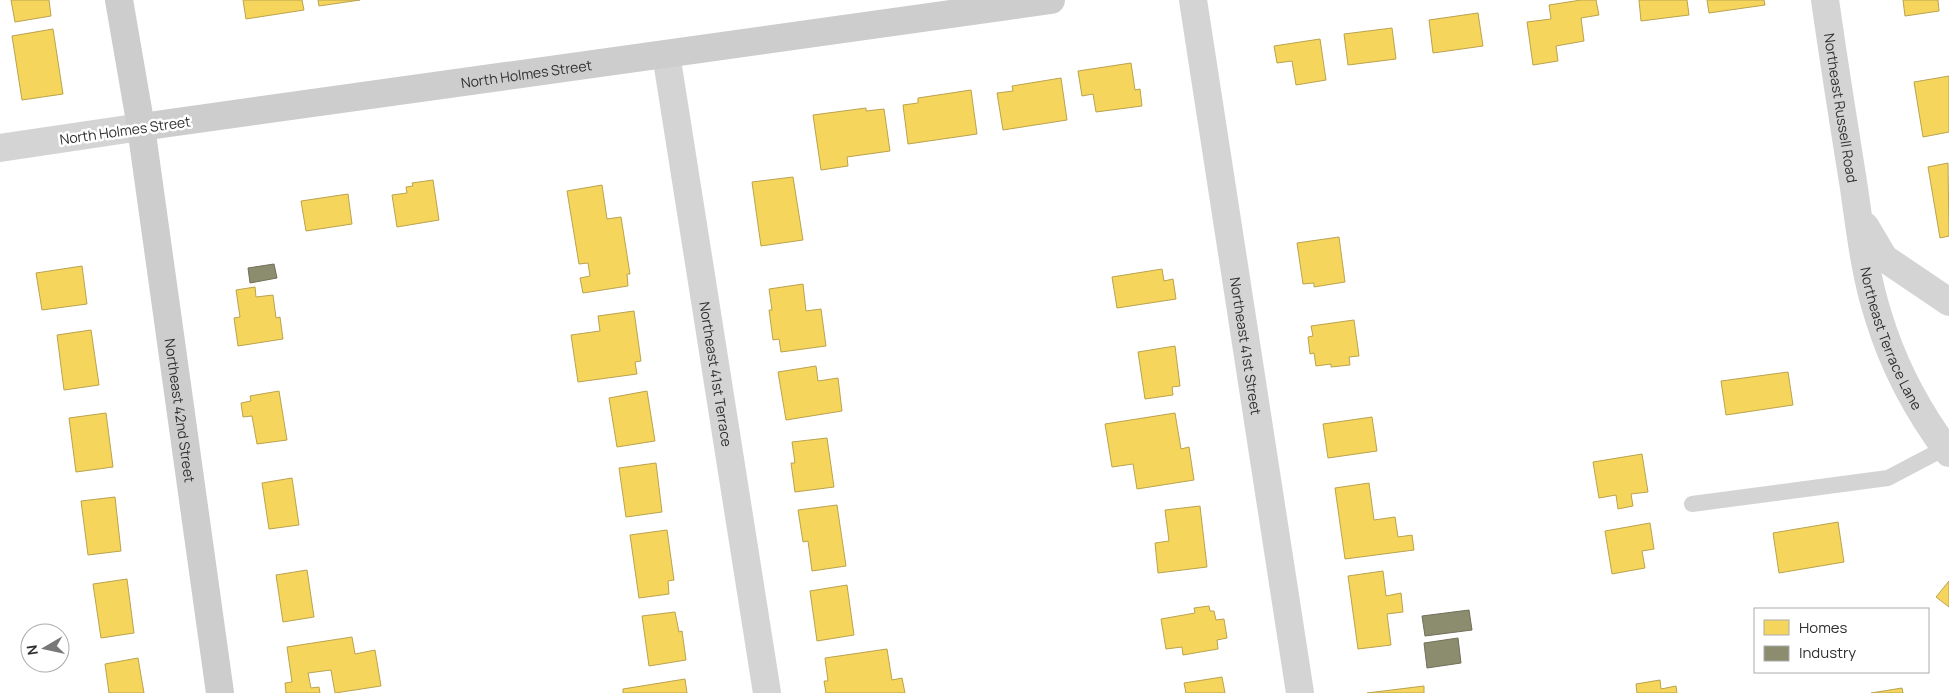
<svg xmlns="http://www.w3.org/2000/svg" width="1949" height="693" viewBox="0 0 1949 693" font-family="Manrope,sans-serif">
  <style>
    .homes { fill: #f6d55c; stroke: #baa34e }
    .industry { fill: #8c8c6e; stroke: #70705b }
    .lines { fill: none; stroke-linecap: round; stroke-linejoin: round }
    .lane { stroke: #d4d4d4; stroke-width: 16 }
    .street { stroke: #d4d4d4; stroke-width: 28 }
    .secondary { stroke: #cdcdcd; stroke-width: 28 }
    .labels { text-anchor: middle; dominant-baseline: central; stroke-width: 5; stroke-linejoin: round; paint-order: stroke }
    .street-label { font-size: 14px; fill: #2f2f2f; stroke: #fff }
  </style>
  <rect width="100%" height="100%" fill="#fff"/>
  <path class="homes" d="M11,0H49L51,16L15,22Z
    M243,0H302L304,10L246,19Z
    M318,0H360L319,6Z
    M1581,0H1596L1599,15L1581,18L1584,41L1556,46L1558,61L1533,65L1527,22L1551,19L1549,5Z
    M1639,0H1687L1689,15L1641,21Z
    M1707,0H1764L1765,5L1709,13Z
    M1903,0H1938L1939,11L1905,16Z
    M1478,13L1483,46L1433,53L1429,20Z
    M1392,28L1396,59L1348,65L1344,34Z
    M53,29L63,94L22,100L12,36Z
    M1320,39L1326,80L1296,85L1292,61L1277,63L1274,46Z
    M1131,63L1135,90L1140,89L1142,106L1096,112L1093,94L1082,96L1078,71Z
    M1949,76V132L1923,137L1914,82Z
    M1061,78L1067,120L1003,130L997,93L1013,91L1012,86Z
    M971,90L977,134L908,144L903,105L918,103V98Z
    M866,108V111L884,109L890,151L847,157L848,166L821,170L813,115Z
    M1948,163L1949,236L1940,238L1928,167Z
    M793,177L803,240L761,246L752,182Z
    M433,180L439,220L397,227L392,195L407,193L406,187L413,186L412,183Z
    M602,185L607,219L621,217L630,274H627L628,286L583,293L580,278L590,276L588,263L579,264L567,191Z
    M348,194L352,224L306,231L301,201Z
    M1339,237L1345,282L1314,287V283L1303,284L1297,243Z
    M82,266L87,304L42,310L36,273Z
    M1162,269L1164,281L1173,279L1176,299L1117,308L1112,277Z
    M803,284L806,311L821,309L826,346L781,352L779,339L773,340L769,310H772L769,289Z
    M255,287L256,297L273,295L276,318L280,317L283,339L238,346L234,318L240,317L236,290Z
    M634,311L641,361L635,362L637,374L578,382L571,335L600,331L598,316Z
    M1354,320L1359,356L1349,357L1350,365L1331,367V364L1316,366L1314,353L1310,354L1308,337L1313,336L1311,326Z
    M91,330L99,385L64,390L57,335Z
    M1175,346L1180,386L1172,387L1173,395L1145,399L1138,352Z
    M816,366L818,381L838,378L842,411L786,420L778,372Z
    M1788,372L1793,405L1726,415L1721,381Z
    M279,391L287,440L257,444L252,416L243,417L241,403L251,401L250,396Z
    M647,391L655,441L617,447L609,398Z
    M106,413L113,467L76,472L69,418Z
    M1175,413L1181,449L1189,447L1194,480L1137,489L1133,464L1112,467L1105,424Z
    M1372,417L1377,451L1328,458L1323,424Z
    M827,438L834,487L795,492L791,463H795L792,442Z
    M1642,454L1648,492L1631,494L1633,506L1618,509L1616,495L1599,498L1593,462Z
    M656,463L662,512L626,517L619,468Z
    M292,478L299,525L269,529L262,483Z
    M1369,483L1374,520L1395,517L1398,537L1412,535L1414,550L1345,559L1335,488Z
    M115,497L121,551L88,555L81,501Z
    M837,505L846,566L812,571L808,541L803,542L798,510Z
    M1200,506L1207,567L1158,573L1155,543L1169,541L1165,510Z
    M1838,522L1844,562L1779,573L1773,533Z
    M1650,523L1654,549L1642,551L1645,568L1612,574L1605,531Z
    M667,530L674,580L668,581L669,594L639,598L630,535Z
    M307,570L314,617L283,622L276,575Z
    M1383,571L1386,596L1401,593L1403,612L1387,614L1391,645L1358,649L1348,576Z
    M127,579L134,633L101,638L93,584Z
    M1949,581V607L1936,597Z
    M847,585L854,635L817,641L810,591Z
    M1209,606L1210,611H1214L1216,620L1224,619L1227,638L1217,640L1218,649L1183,655L1182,647L1166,649L1161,619L1195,613L1194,608Z
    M675,612L679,632L682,631L686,660L649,666L642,616Z
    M352,637L355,654L375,650L381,686L335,693L331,670L308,673L311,688L319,687L320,693H286L285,683L292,682L287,647Z
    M887,649L892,680L902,678L905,693H826L824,681H828L825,658Z
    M138,658L144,693H109L105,664Z
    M1222,677L1225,693H1186L1184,683Z
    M685,679L687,693H623V689Z
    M1660,680L1661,689L1676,686L1677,693H1637L1636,684Z
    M1424,686V693H1367Z
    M1902,688L1903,693H1871Z"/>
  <path class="industry" d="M274,264L277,278L250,283L248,268Z
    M1469,610L1472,630L1425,636L1422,616Z
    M1458,638L1461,663L1427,668L1424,643Z"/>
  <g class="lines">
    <path class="lane" d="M1692,504L1888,478L1945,448"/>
    <g class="street">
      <path id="s1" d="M1193,0L1300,693"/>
      <path id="s2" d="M1825,0C1834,63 1844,126 1854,188C1860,230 1865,275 1878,315C1893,365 1918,412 1949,453"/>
      <path id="s3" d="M666,54L767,693"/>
      <path d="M0,148L141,127"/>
      <path d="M1865,226L1884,258L1949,302"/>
    </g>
    <g class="secondary">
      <path id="s4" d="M119,0L141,127L220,693"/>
      <path id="s5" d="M141,127L1051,0"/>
    </g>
  </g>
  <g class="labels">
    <g class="street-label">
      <text stroke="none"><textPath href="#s5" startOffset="389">North Holmes Street</textPath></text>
      <text stroke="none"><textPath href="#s2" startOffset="109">Northeast Russell Road</textPath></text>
      <text transform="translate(125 130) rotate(-8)">North Holmes Street</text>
      <text stroke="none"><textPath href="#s2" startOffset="346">Northeast Terrace Lane</textPath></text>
      <text stroke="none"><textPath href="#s1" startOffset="350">Northeast 41st Street</textPath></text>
      <text stroke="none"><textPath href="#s3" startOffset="324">Northeast 41st Terrace</textPath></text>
      <text stroke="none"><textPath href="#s4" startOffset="415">Northeast 42nd Street</textPath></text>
    </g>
  </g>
  <rect x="1754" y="608" width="175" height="65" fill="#ffffff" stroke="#acacac"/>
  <rect x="1764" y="620" width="25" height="15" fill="#f6d55c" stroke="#acacac"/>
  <text x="1799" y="633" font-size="15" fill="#2f2f2f">Homes</text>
  <rect x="1764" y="646" width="25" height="15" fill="#8c8c6e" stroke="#acacac"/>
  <text x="1799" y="658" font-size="15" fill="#2f2f2f">Industry</text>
  <g transform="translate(45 648) rotate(261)"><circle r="24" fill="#ffffff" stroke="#acacac"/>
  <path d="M0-4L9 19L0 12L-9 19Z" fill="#787878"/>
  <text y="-8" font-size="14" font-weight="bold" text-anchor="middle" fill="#2f2f2f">N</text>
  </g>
</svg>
